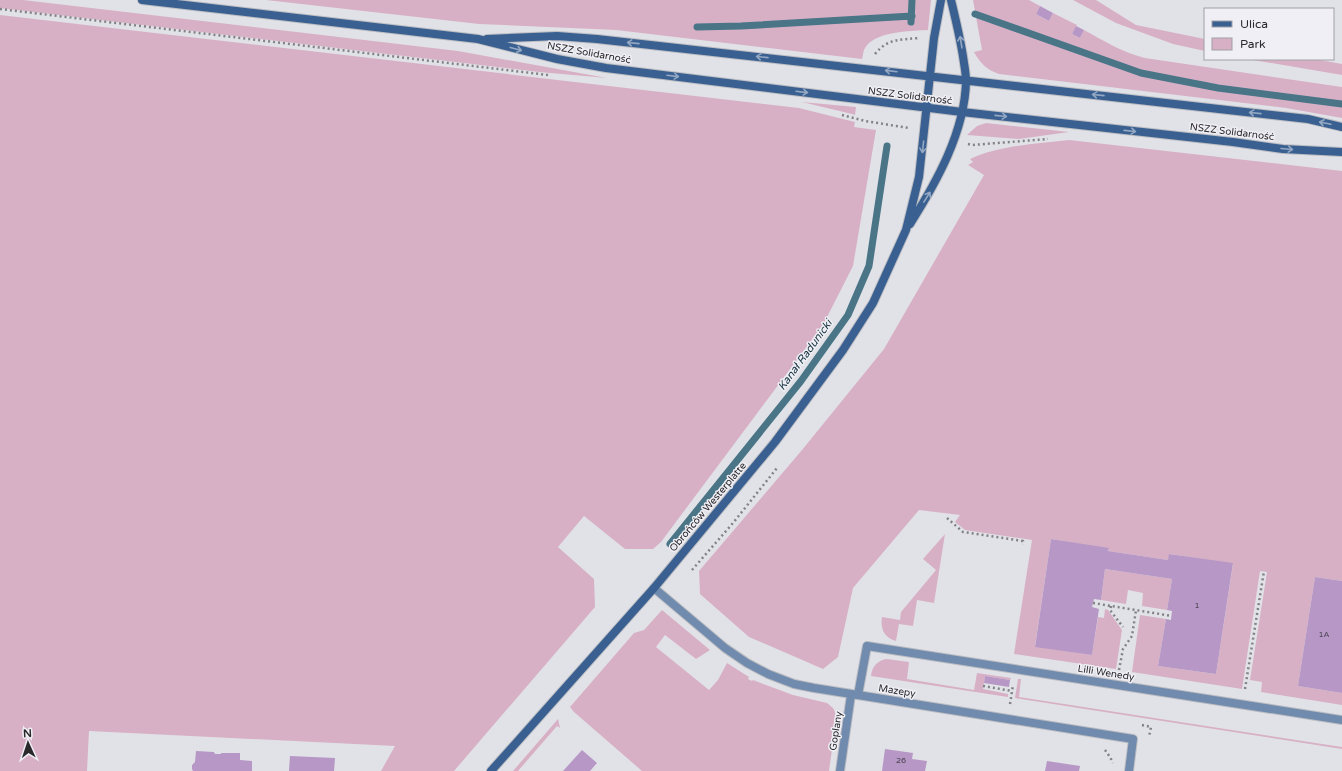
<svg xmlns="http://www.w3.org/2000/svg" width="1342" height="771" viewBox="0 0 1342 771" font-family="'Varela Round',sans-serif">
  <style>
    .green { fill: #d8b0c6 }
    .lines { fill: none; stroke-linecap: round; stroke-linejoin: round }
    .stream { stroke: #497587; stroke-width: 7 }
    .building { fill: #b697c5 }
    .lane-casing { stroke: #bcbdc2; stroke-width: 10 }
    .street-casing { stroke: #bcbdc2; stroke-width: 10 }
    .secondary-casing { stroke: #bcbdc2; stroke-width: 10 }
    .path { stroke: #828286; stroke-width: 2.5; stroke-dasharray: 2 3; stroke-linecap: butt }
    .lane { stroke: #708bad; stroke-width: 8 }
    .street { stroke: #708bad; stroke-width: 8 }
    .secondary { stroke: #396091; stroke-width: 8 }
    .oneway { stroke: #94a8c3 }
    .labels { text-anchor: middle; dominant-baseline: central; stroke-width: 3; stroke-linejoin: round; paint-order: stroke }
    .number-label { font-size: 8px; fill: #4c4452 }
    .street-label { font-size: 10px; fill: #29292c; stroke: #efeff5 }
    .water-label { font-size: 11px; font-style: italic; fill: #163440; stroke: #efeff5 }
  </style>
  <rect width="100%" height="100%" fill="#e1e2e7"/>
  <path class="green" d="M0,0H23L458,51L607,78L539,72L0,8Z
    M266,0H931L928,30C911,31 872,31 864,50C863,53 863,56 862,59L616,30L479,24Z
    M973,0H1029L1040,6L1036,14L1049,21L1053,13L1077,25L1072,34L1080,38L1084,30C1104,41 1122,52 1145,58L1342,87V118L1286,108L999,74C987,70 980,63 974,52L982,50Z
    M1073,0H1096L1136,25L1205,39V51L1173,44L1116,23Z
    M0,15L799,108L855,122L854,127L876,130L853,266L823,325L661,542L653,549H625L584,516L558,547L594,579L595,607L454,771H381L395,746L89,731L87,771H0Z
    M1247,59H1314L1342,64V75Z
    M802,102L856,107L855,115L852,114Z
    M986,123L1069,132L1019,139L967,135L977,126Z
    M1069,140L1342,171V581L1315,577L1298,686L1342,693V705L1261,692L1262,682L1250,680L1267,572L1260,571L1242,689L1132,672L1140,615L1166,619L1158,666L1216,674L1233,564L1170,554L1168,560L1108,551L1109,549L1051,539L1035,646L1092,655L1098,617L1104,618L1105,609L1108,610L1122,630L1116,669L1014,654L1032,540L965,530L955,522L960,515L919,510L853,588L838,657L823,669L749,637L700,594L699,571L802,450L884,349L984,175L968,165L973,162L970,159C1001,145 1036,144 1069,140Z
    M945,534L934,603L917,600L913,626L899,624L896,641C884,638 880,628 882,617L900,620L901,612L936,570L923,559Z
    M1105,569L1172,579L1167,610L1142,606L1143,593L1128,590L1126,604L1101,600Z
    M662,610L710,650L696,659L665,635L656,647L709,690L718,680L727,663L749,677L748,679L752,681L753,680L793,695L827,703L833,708L835,712L836,721L829,771H642L574,712L570,707L634,633L644,630Z
    M887,659L909,662L907,679L974,690L977,673L1011,678L1010,680L985,676L983,689L1008,694V697L871,676C872,666 878,660 887,659Z
    M1018,679H1021L1019,697L1335,746L1342,747V749L1015,698Z
    M558,719L560,728L557,726L518,771H513Z"/>
  <g class="lines">
    <path class="stream" d="M975,14L1141,73L1218,88L1342,104
      M911,22L912,0
      M697,27L741,26L912,16
      M670,544L801,381L848,315L869,266L887,146"/>
  </g>
  <path class="building" d="M1040,6L1053,13L1049,21L1036,14Z
    M1076,26L1084,30L1080,38L1072,34Z
    M1051,539L1109,548L1108,551L1168,560L1169,554L1233,563L1216,674L1158,666L1166,619L1171,620L1172,611L1167,610L1172,579L1105,569L1101,600L1094,599L1092,607L1099,609L1092,655L1035,647Z
    M1315,577L1342,581V693L1298,686Z
    M985,676L1010,680L1009,687L984,683Z
    M885,749L913,753L912,759L927,761L925,771H882Z
    M582,750L597,763L590,771H563Z
    M196,751L214,752L215,754H221V753H240V760L252,761V771H193L192,769V765L195,762Z
    M290,756L335,758L334,771H289Z
    M1047,761L1080,766L1079,771H1045Z"/>
  <g class="lines">
    <g class="lane-casing">
      <path id="lane" d="M858,695L867,646L1342,720"/>
    </g>
    <g class="street-casing">
      <path id="street" d="M654,588L725,648L747,663L768,674L794,684L814,688L1133,739L1129,771
        M840,771L851,695"/>
    </g>
    <g class="secondary-casing">
      <path id="secondary" d="M142,0L478,39L557,59L606,68L962,112L1233,142L1283,149L1342,152
        M487,39L557,36L597,39L1308,119L1342,127
        M910,224C936,183 965,132 966,81C966,75 965,69 964,63C961,41 956,21 951,0
        M491,771L654,588L775,442L843,350L873,303L906,230L919,177L934,38L941,0"/>
    </g>
    <path class="path" d="M0,9L548,75
      M875,54C888,38 900,40 919,38
      M842,115L865,121L909,128
      M968,144L972,145L1048,139
      M947,518L963,532L1023,541L1022,544
      M692,570L733,523L777,468
      M1093,603L1172,616
      M1111,606L1110,610L1123,627
      M1119,670L1123,649L1132,636L1136,610
      M983,686L1012,691
      M1245,689L1264,571
      M1010,704L1013,685
      M1142,725L1151,727L1149,737
      M1105,750L1110,757L1113,763"/>
    <use href="#lane" class="lane"/>
    <use href="#street" class="street"/>
    <use href="#secondary" class="secondary"/>
  </g>
  <defs><path id="oneway-shaft" d="M-6 0H5M1.5-3L5.5 0L1.5 3" fill="none" stroke-width="1.6" stroke-linecap="round" stroke-linejoin="round"/></defs>
  <g class="oneway">
    <use href="#oneway-shaft" transform="translate(961 42) rotate(-99)"/>
    <use href="#oneway-shaft" transform="translate(633 43) rotate(-174)"/>
    <use href="#oneway-shaft" transform="translate(516 49) rotate(15)"/>
    <use href="#oneway-shaft" transform="translate(762 57) rotate(-174)"/>
    <use href="#oneway-shaft" transform="translate(891 71) rotate(-173)"/>
    <use href="#oneway-shaft" transform="translate(673 76) rotate(7)"/>
    <use href="#oneway-shaft" transform="translate(802 92) rotate(7)"/>
    <use href="#oneway-shaft" transform="translate(1098 95) rotate(-174)"/>
    <use href="#oneway-shaft" transform="translate(1255 113) rotate(-174)"/>
    <use href="#oneway-shaft" transform="translate(1001 116) rotate(6)"/>
    <use href="#oneway-shaft" transform="translate(1325 123) rotate(-168)"/>
    <use href="#oneway-shaft" transform="translate(1130 131) rotate(6)"/>
    <use href="#oneway-shaft" transform="translate(923 147) rotate(96)"/>
    <use href="#oneway-shaft" transform="translate(1287 149) rotate(5)"/>
    <use href="#oneway-shaft" transform="translate(927 197) rotate(-58)"/>
  </g>
  <g class="labels">
    <g class="number-label">
      <text x="1197" y="605">1</text>
      <text x="1324" y="634">1A</text>
      <text x="901" y="760">26</text>
    </g>
    <g class="street-label">
      <text transform="translate(589 53) rotate(10)">NSZZ Solidarność</text>
      <text transform="translate(910 96) rotate(7)">NSZZ Solidarność</text>
      <text transform="translate(1232 132) rotate(7)">NSZZ Solidarność</text>
      <text transform="translate(708 507) rotate(-50)">Obrońców Westerplatte</text>
      <text transform="translate(1106 673) rotate(9)">Lilli Wenedy</text>
      <text transform="translate(897 691) rotate(9)">Mazepy</text>
      <text transform="translate(836 731) rotate(-81)">Goplany</text>
    </g>
    <g class="water-label">
      <text transform="translate(805 355) rotate(-54)">Kanał Radunicki</text>
    </g>
  </g>
  <rect x="1204" y="8" width="130" height="52" fill="#efeff5" stroke="#a0a0a5"/>
  <rect x="1212" y="21" width="20" height="6" fill="#396091" stroke="#a0a0a5"/>
  <text x="1240" y="28" font-size="12" fill="#29292c">Ulica</text>
  <rect x="1212" y="38" width="20" height="12" fill="#d8b0c6" stroke="#a0a0a5"/>
  <text x="1240" y="48" font-size="12" fill="#29292c">Park</text>
  <g transform="translate(28 743) rotate(357)" stroke="#efeff5" stroke-width="3" paint-order="stroke">
  <path d="M0-3L7 15L0 10L-7 15Z" fill="#29292c"/>
  <text y="-6" font-size="11" font-weight="bold" text-anchor="middle" fill="#29292c">N</text>
  </g>
</svg>
